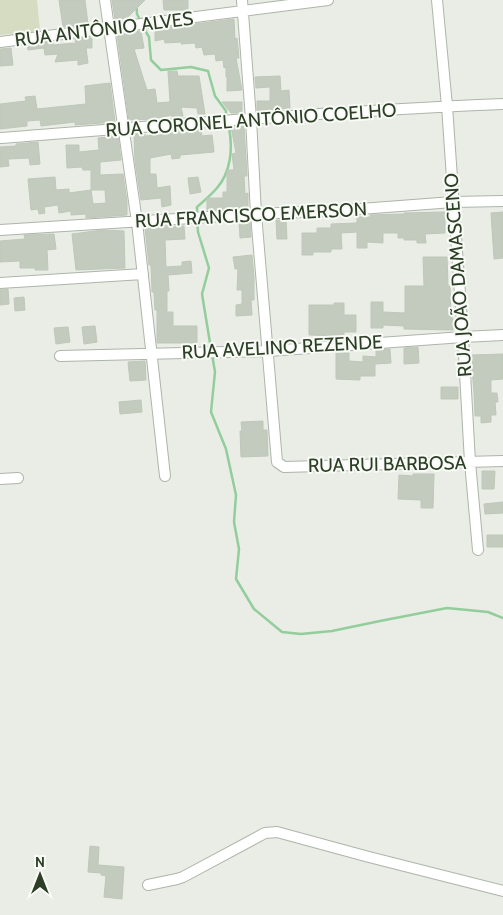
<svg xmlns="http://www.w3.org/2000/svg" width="503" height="915" viewBox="0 0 503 915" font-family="Cabin,sans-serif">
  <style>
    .green { fill: #d5dcc1 }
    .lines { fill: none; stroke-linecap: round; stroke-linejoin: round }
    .stream { stroke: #93cd9c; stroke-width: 2.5 }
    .building { fill: #c3cbbe; stroke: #bec7b8; fill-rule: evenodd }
    .street-casing { stroke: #adb5a9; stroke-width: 12 }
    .street { stroke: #fff; stroke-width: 10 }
    .labels { text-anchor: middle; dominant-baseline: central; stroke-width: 4; stroke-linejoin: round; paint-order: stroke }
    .street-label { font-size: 19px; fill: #2d3e26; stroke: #f8faf6 }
  </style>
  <rect width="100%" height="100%" fill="#e9ede6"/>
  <path class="green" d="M0,0H37L40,31L0,35Z"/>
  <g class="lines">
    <path class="stream" d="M136,0L137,14L140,20
      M143,27L149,37L151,60L161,70L191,67L208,71L215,96L226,111V113
      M197,214V207C204,201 211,195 217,188C231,172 233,148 229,128
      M197,220L198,232L209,268L202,294L211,349
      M212,354L215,372L211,412L226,449L236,495L234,522L239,549L236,579L254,609L282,632L301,634L332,631L380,621L447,608L488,612L503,618"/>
  </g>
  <path class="building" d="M59,0H85L88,24L63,27Z
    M112,0H145L127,18L115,19Z
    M163,0H188V10H164Z
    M234,19L235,39L237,38L239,58H236L242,90L227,91V77H226V67L224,68L223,60L216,61L215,54L204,55L202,47L196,48L195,43L181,44L182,42L165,43L164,39L155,41V29Z
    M141,31L144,48L134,49L147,90L155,89L157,103L170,102L168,71H177L178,76H199L205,114H198L197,108L181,107L183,116L172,117V115L153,119L129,120L117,34Z
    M90,37V39L92,38V48H86L88,63L78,65V60L55,62L58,54L45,55L44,48L28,50L27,45L53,42V45L76,43L75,39Z
    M11,48L13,65L0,66V49Z
    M280,76L281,91L289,90L290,108L257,111V101H270V87L256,88L255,77Z
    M110,83L115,122L75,125V122L41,126L40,120L27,121V126L0,129V104L26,101L25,97L35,96L37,109L86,104L85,86Z
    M222,102H242V113H231Z
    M244,126L247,176H244L245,194L248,193V208L207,210V198H223V192H227V170H234L232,154L236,153L231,127Z
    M201,129L202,136L212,135L214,152L180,155V158L172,159L171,154L150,158V174H156L157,188L170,186L171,205L162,207L161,198L141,200L135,161L134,134H145V136L171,134V133L180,131V132Z
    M118,136L121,160L100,162V175L123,174L127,202V215L86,218V214L71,215V211L59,213L58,205L44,207L45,213L39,214L38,209L31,210L28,179L55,177L56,190L69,189V193L91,190V170H83L82,167L67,168L66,145H79V152L99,150L98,138ZM91,190H105L106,203L93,204Z
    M38,142L40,164L30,165L29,158L8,159L9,166L0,167V147L16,146V144Z
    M198,177L201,192L190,194L188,178Z
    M445,212V233L425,234L426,243H417V240H404V238H398V233H383V243L367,242V248H357V232L341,233L342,249H331V252H313V255H302V233H317V228H331V224L357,223V217H370V215L404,214V213Z
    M503,212V258L494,259L491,213Z
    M276,220H286L287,239H277Z
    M250,221L251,237L240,238L239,222Z
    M184,226L185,239L165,240L166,267L182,266V262L191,261L192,273L168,275L169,291H167V312H173V326H197V343H157V310H155L154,292H152L151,265H149L145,228Z
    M103,230L124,231L125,268L76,270L72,234Z
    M54,234L56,249L47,250L48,270H35V268H20V261L0,262V241L25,239L24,235Z
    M252,255L254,277V300H251L252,315L236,316V305L242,304V290H237L238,269H235L233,257Z
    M423,257H447L448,286H450L451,318H453V330L404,329V326L383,325V328H371V302H383V312L405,313V286H424Z
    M8,289L9,304L0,305V290Z
    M24,297L25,310L15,311L14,298Z
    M334,303H344V315H356V332H344V336L309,335V305H334Z
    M95,326L97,342L84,344L82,327Z
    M68,327L70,342L56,344L54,328Z
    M418,347L419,363L404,364V348Z
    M390,349L391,363L375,364V376H360V380L336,379V353H349V361L363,362V356L376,357V350Z
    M503,354V379L491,380V393H497L498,402H495L496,415H491V422L481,423V416H475L474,392L472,369H473L472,355Z
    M145,361L146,380L130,381L128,362Z
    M441,387H458V399H441Z
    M141,400L142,412L120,414L119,402Z
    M263,421V430H267L268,456L241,457L240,431H242L241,422Z
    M482,471H495L494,489H482Z
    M413,474H434L433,508H421V500L398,499L399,475L413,476Z
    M503,502V513L485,514L484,504Z
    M487,535H503V547H487Z
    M90,846L99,847L98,865L124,867L122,899L104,897L106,876L101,875V873L88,872Z"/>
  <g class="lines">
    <g class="street-casing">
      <path id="street" d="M105,0L137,222L165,476
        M242,0L251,119L256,214L277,462L284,467L503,461
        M437,0L447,106L463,337L470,462L478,550
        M0,42L328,0
        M0,138C167,125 335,111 503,104
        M0,230L256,214L347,210L453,202L503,201
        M0,283L143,274
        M60,356L268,351L463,337L503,335
        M0,479L18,478
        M148,885L177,879L183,877L265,833L277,832L369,857L503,891"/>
    </g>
    <use href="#street" class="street"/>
  </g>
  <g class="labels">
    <g class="street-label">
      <text transform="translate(104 29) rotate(-7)">RUA ANTÔNIO ALVES</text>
      <text transform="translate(251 120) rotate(-4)">RUA CORONEL ANTÔNIO COELHO</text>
      <text transform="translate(251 215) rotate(-3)">RUA FRANCISCO EMERSON</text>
      <text transform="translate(458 275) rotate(-94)">RUA JOÃO DAMASCENO</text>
      <text transform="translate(282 347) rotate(-3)">RUA AVELINO REZENDE</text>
      <text transform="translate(387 464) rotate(-1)">RUA RUI BARBOSA</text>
    </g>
  </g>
  <g transform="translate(40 875)" stroke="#f8faf6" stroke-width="4" paint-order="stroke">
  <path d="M0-4L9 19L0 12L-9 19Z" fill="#2d3e26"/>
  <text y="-8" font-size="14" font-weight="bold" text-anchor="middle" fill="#2d3e26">N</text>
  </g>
</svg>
